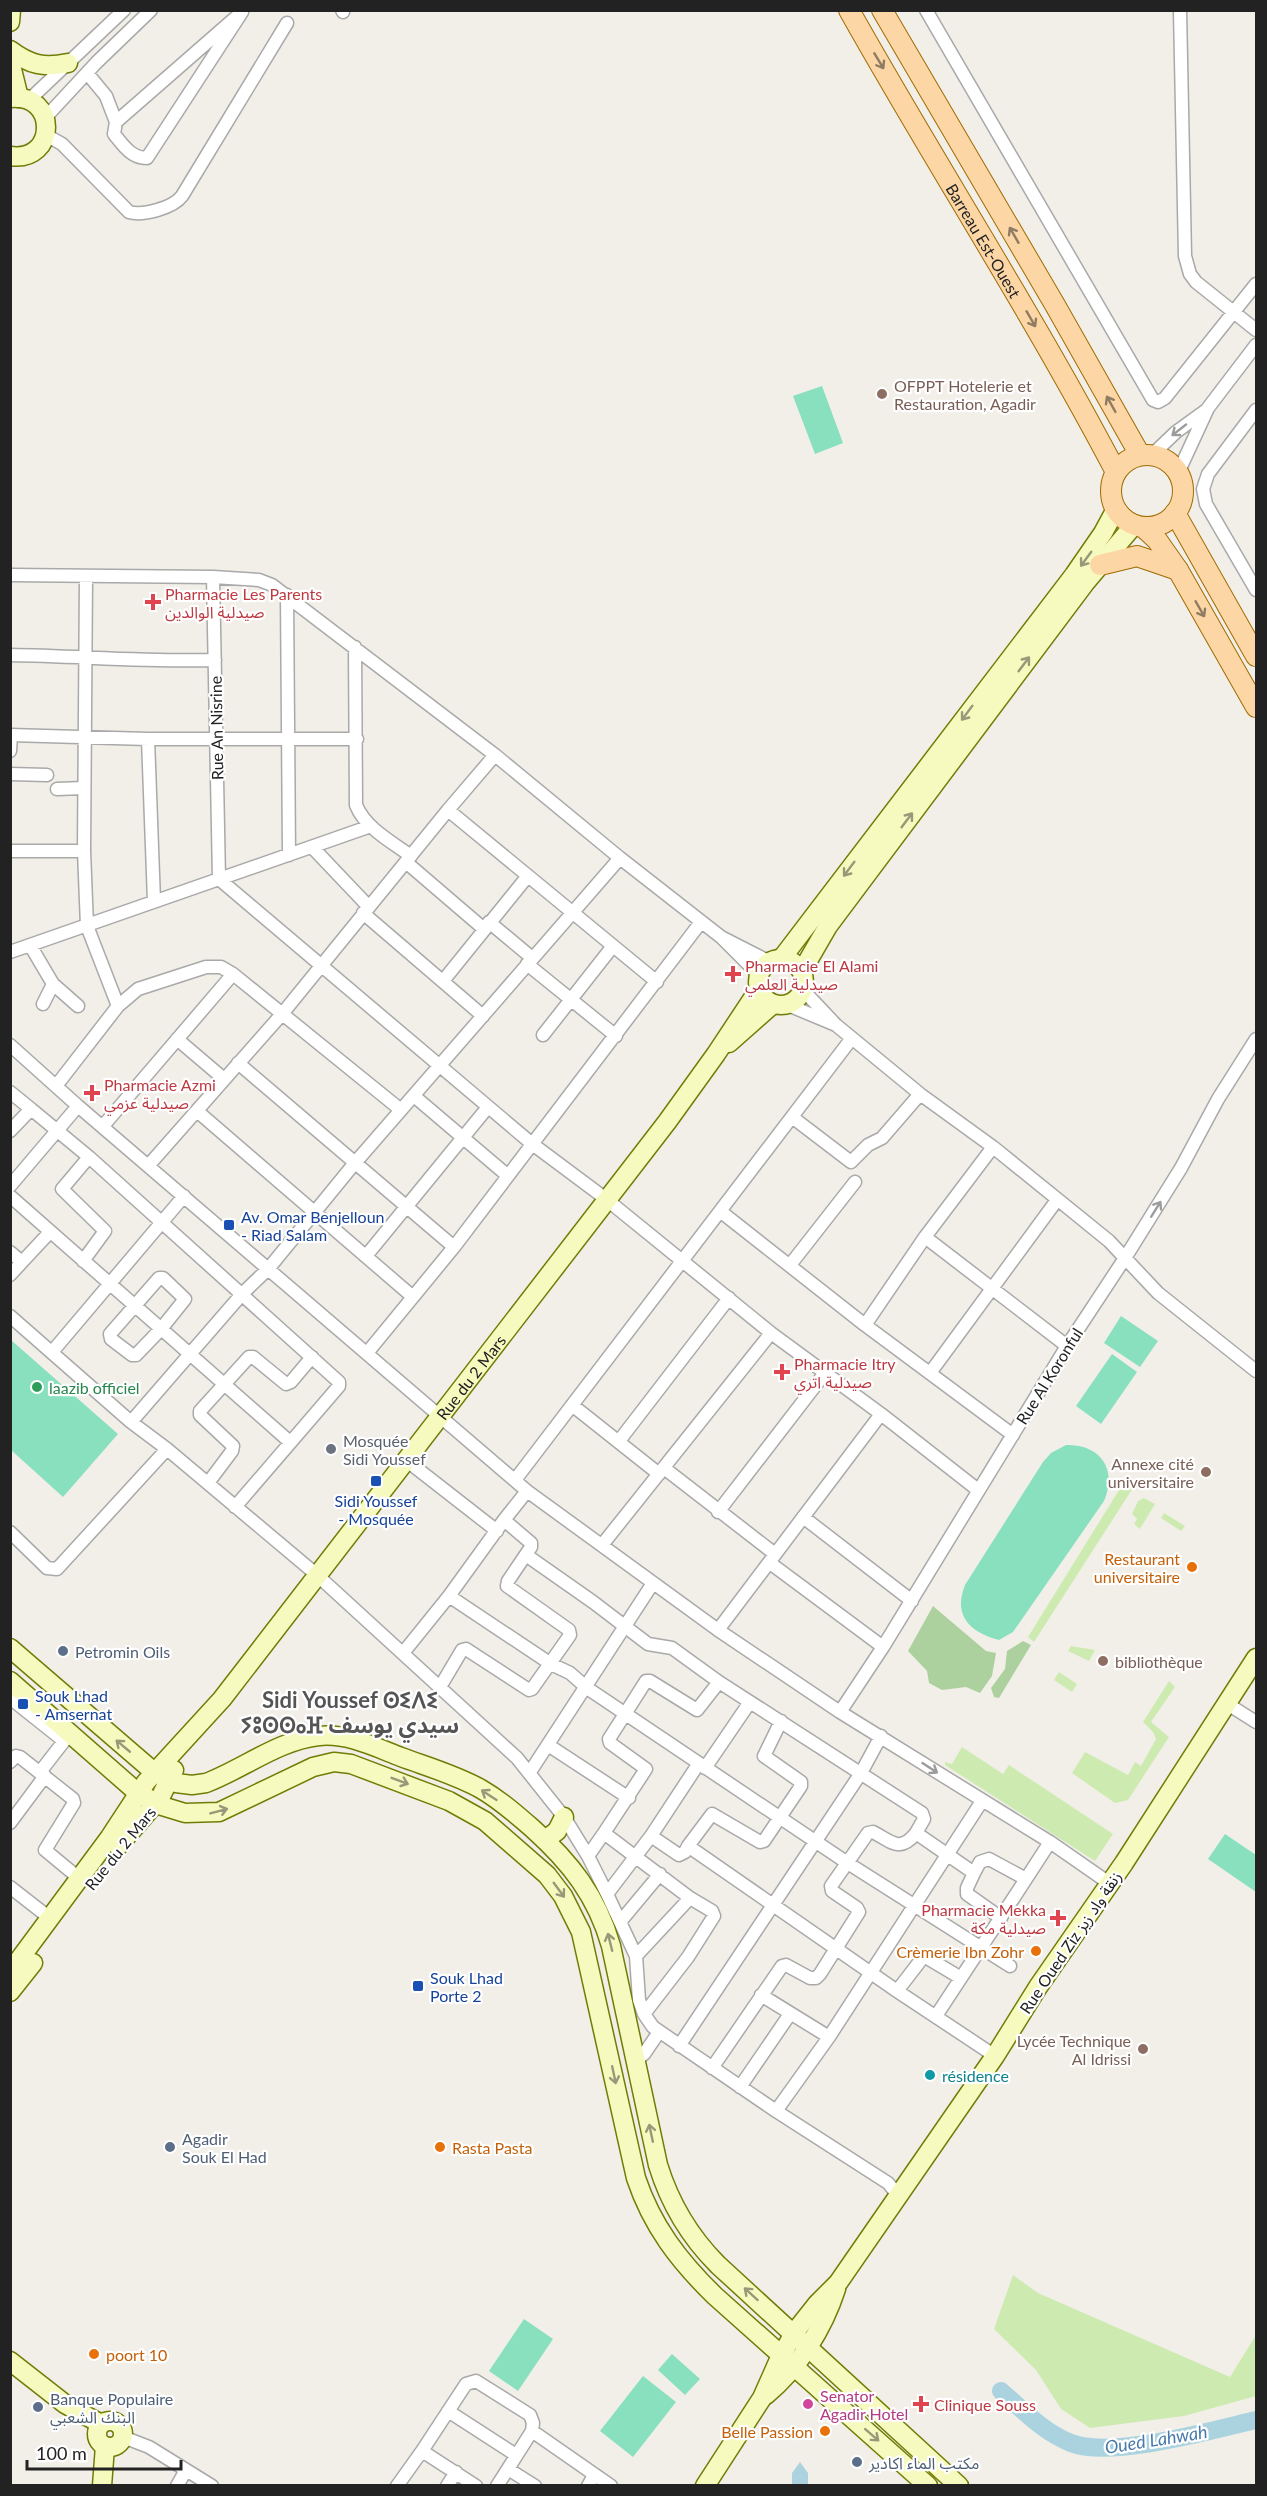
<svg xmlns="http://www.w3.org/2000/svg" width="1267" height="2496" viewBox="0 0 1267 2496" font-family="Lato,'Noto Sans Arabic','Noto Sans Tifinagh',sans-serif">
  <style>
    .grass { fill: #cdebb0 }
    .forest { fill: #add19e }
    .pitch { fill: #88e0be }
    .water { fill: #aad3df }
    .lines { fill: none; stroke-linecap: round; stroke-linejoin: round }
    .river { stroke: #aad3df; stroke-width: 18 }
    .street-casing { stroke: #a9a9a9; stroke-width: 15 }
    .secondary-casing { stroke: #707d05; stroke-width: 21 }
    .primary-casing { stroke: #a06b00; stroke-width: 22 }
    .street { stroke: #fff; stroke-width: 12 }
    .secondary { stroke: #f7fabf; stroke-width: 18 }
    .primary { stroke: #fcd6a4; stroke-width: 20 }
    .oneway { stroke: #8f7c63 }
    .oneway2 { stroke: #9c9c9c }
    .oneway3 { stroke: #979978 }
    .education-dot { fill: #8d6e63; stroke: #fff; stroke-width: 2 }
    .health-dot { fill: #e0444e; stroke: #fff; stroke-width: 2 }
    .transit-dot { fill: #1a4fb4; stroke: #fff; stroke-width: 2 }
    .leisure-dot { fill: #2e9e5b; stroke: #fff; stroke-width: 2 }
    .worship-dot { fill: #6b7280; stroke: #fff; stroke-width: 2 }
    .food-dot { fill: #e8710a; stroke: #fff; stroke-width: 2 }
    .service-dot { fill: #5c6f8a; stroke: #fff; stroke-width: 2 }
    .culture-dot { fill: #0f9aa8; stroke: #fff; stroke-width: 2 }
    .hotel-dot { fill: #d1479c; stroke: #fff; stroke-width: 2 }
    .labels { text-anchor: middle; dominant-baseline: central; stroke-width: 4.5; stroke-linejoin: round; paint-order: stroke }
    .street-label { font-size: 16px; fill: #222; stroke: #fff }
    .education-label { font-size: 16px; fill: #785e54; stroke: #fff; text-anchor: start }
    .health-label { font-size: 16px; fill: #be3a42; stroke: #fff; text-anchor: start }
    .transit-label { font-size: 16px; fill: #164399; stroke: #fff; text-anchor: start }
    .leisure-label { font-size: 16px; fill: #27864d; stroke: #fff; text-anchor: start }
    .worship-label { font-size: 16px; fill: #5b616d; stroke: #fff; text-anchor: start }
    .food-label { font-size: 16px; fill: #c56008; stroke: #fff; text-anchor: end }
    .service-label { font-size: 16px; fill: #4e5e75; stroke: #fff; text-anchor: start }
    .culture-label { font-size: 16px; fill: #0d838f; stroke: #fff; text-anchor: start }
    .hotel-label { font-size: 16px; fill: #b23c85; stroke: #fff; text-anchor: start }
    .water-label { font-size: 18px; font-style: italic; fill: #4a7aab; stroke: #fff }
    .district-label { font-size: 22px; font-weight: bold; fill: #555; stroke: #fff }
  </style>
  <rect width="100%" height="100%" fill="#f2efe9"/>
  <path class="grass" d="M1127,1484L1133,1488L1034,1642L1028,1637L1119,1490Z
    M1144,1498L1155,1504L1140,1529L1134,1524L1137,1519L1132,1514L1138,1501Z
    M1164,1513L1185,1526L1181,1531L1161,1518Z
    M1071,1646L1095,1650L1089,1661L1068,1651Z
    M1059,1672L1077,1684L1072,1692L1054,1680Z
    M1169,1681L1175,1687L1151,1722L1169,1737L1128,1800L1115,1803L1072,1773L1085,1752L1128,1775L1135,1762L1141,1766L1156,1739L1153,1732L1143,1722Z
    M962,1747L1003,1774L1009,1765L1113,1834L1095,1861L945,1765V1762L952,1764Z
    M1013,2275L1038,2293L1230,2377L1256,2335V2396L1184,2416L1090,2428L1061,2409L1036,2370L994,2329Z"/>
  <path class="forest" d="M933,1606L986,1651L996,1653L992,1676L980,1693L966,1687L942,1690L929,1683L927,1671L908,1651Z
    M1023,1641L1031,1645L999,1698L994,1697L991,1688L1005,1669L1007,1651Z"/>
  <path class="pitch" d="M822,386L843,443L815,454L793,396Z
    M1121,1316L1158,1341L1140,1367L1104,1343Z
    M11,1340L118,1434L63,1497L11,1450Z
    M1112,1354L1137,1372L1101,1424L1076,1406Z
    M1066,1445C1100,1444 1118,1469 1104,1501L1013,1632L999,1640C969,1632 953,1615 965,1585L1043,1462L1051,1453Z
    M1225,1834L1256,1855V1892L1208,1859Z
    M524,2319L553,2339L518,2391L489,2371Z
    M672,2354L700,2379L685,2395L658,2370Z
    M643,2376L676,2402L633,2457L600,2431Z"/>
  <path class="water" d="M800,2462L808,2473V2485H792V2473Z"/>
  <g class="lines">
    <path class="river" d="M1001,2391C1023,2410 1043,2432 1071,2443C1110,2459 1213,2430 1256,2420"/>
    <g class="street-casing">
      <path id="street" d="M241,10L242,12L147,158C131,158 123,145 114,134L116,122L242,12
        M342,10L343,12
        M926,10L1153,400L1158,402L1165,398L1256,284
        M1180,10L1185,256L1190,274L1196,282L1256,330
        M87,73L106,96L116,122
        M29,100L124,10
        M45,118L97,62L151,10
        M46,135L62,144L129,212C143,216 173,208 182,196L287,23
        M1256,410L1208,474L1203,489L1206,504L1256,590
        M1152,455L1176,432L1205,411
        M1178,473L1208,408L1256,345
        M10,575L213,577L259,580L272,585L495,755L620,858L721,937
        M213,577L219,879L531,1143L606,1199L771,1333L881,1414L978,1490
        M287,595L289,855
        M355,647L356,805C365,828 392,842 411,856
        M10,655C79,656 147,662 215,660
        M10,735L148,739H357
        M148,739L154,901
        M10,751L11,735
        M10,774L47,775
        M57,789L84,788
        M448,810L657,982
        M312,847L369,907
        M10,851H84
        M407,863L484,929
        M363,913L483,1016
        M489,922L531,957
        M30,945L53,984L43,1004
        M10,952L371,826
        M527,964L616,1036
        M759,975L721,937L770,962
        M443,981L527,877
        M53,984L78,1006
        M788,1005L836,1025L803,990
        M118,1006L138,989L206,967H221L233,974L401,1110
        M836,1025L920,1094L993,1147L1109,1241L1158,1293L1256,1371
        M543,1035L613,946
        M177,1039L224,1079
        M10,1045L78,1106L527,1491L718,1630L840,1712L1050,1842L1109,1883
        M238,1063L454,1247
        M56,1086L118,1006L87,926L84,851L86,576
        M10,1092L31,1109
        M414,1096L508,1176
        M197,1111L413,1297
        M792,1117L851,1162L868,1145L882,1138L920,1094
        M103,1126L233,974
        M10,1131L31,1109L89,1157L339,1382V1386L235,1507
        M148,1166L282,1014L448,810L495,755
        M10,1186L78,1106
        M10,1196L290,1442
        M720,1211L865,1325L1013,1435
        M925,1237L1067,1346
        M10,1252L22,1262L50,1232
        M366,1256L488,1107
        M83,1261L105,1231L62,1189L89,1157
        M790,1265L855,1182
        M10,1275L22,1262
        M159,1278H163L185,1299L161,1329L136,1355H132L111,1339L110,1334Z
        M10,1316L131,1422L167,1449L317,1575L517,1758L564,1817L588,1856L607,1894L636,1956L639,2000L644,2014L653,2027L776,2111L888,2183L898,2195
        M865,1325L925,1237L993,1147
        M52,1352L184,1196
        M367,1353L454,1247L701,922
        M930,1373L1057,1200
        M572,1405L659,1474
        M131,1422L242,1294L269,1268L354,1164L620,858
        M619,1441L729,1298
        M406,1460L497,1531
        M664,1468L775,1554
        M515,1480L852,1038
        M208,1483L232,1451L233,1446L200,1415V1411L249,1357H253L286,1384L291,1382L312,1357
        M718,1512L825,1373
        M803,1517L912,1601
        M10,1532L47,1568L57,1569L167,1449
        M602,1545L771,1333
        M526,1555L593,1602L648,1644L672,1648L719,1682L922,1813L924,1819L916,1833L974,1873L980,1862L989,1859L1026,1879L936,2016
        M770,1563L883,1647
        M449,1596L551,1664L570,1673L587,1688L846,1862L1010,1966
        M718,1630L881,1414
        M403,1653L449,1596L504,1520
        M440,1687L462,1650L466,1649L529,1690L532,1689L570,1635L569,1630L507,1586L508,1581L531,1547V1543L504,1520L527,1491
        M10,1698L64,1741
        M1226,1703L1256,1722
        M840,1712L883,1647L1067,1346L1125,1258L1181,1168L1218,1099L1256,1039
        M781,1721L764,1756L801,1782V1786L764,1841L760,1842L712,1814L688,1846L897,1991L995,2056
        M548,1745L629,1798
        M10,1762L16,1756L20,1757L73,1799L74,1803L45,1850L80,1879
        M705,1768L750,1702
        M40,1772L68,1736
        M530,1772L653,1583
        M10,1823L45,1776
        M651,1836L679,1855L685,1852L688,1846
        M588,1856L604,1833
        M974,1873L967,1888V1894L1001,1918
        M1026,1879L1050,1842
        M10,1887L51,1919
        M607,1894L651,1836L699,1763
        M620,1922L660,1874
        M636,1956L690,1898
        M897,1991L924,1956L961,1978
        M761,1995L829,2037
        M644,2014L688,1957L714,1916L712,1911L690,1898L604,1833L646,1769L610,1743L609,1739L646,1681H650L697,1710L719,1682
        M679,2046L861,1773L881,1736
        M636,2060L644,2054L659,2032
        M712,2068L782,1966L786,1965L810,1978H816L820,1974L859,1912L857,1908L832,1891L831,1886L868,1833L873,1832C892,1842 900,1853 916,1833
        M740,2087L790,2014
        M776,2111L829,2037L982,1801
        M448,2411L516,2455
        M532,2431L611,2486
        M123,2437L149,2447L212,2486
        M422,2451L466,2384L476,2381L530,2415L533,2423L532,2431L497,2486
        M508,2469L535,2486
        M177,2486L186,2470
        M397,2486L422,2451L476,2486
        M447,2486L456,2472
        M588,2486L594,2475"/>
    </g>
    <g class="secondary-casing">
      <g id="secondary">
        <path d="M10,22L11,10"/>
        <path d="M10,50C30,65 44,68 68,63"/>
        <path d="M10,61L19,98"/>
        <path d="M10,98C58,92 58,163 10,156"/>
        <path d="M782,958L1074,575L1103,533L1116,509"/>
        <circle cx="781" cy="982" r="23"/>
        <path d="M802,971L828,926L1085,583L1134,525"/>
        <path d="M729,1043L773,1004"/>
        <path d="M10,1648L154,1772L176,1783L192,1785L206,1783C243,1769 279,1740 319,1736C347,1733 375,1747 401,1757C428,1767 456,1775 481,1789C500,1800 516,1814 532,1828C570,1862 597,1896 611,1946L658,2165C670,2204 689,2236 718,2265L959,2486"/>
        <path d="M10,1681L138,1793L162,1806L185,1813L219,1812L313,1767L334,1762L351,1764L449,1801L485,1821L547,1875L563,1896L581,1932L636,2178C652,2226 679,2261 715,2296L928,2486"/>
        <path d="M545,1840L557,1831L564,1817"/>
        <path d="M118,1846L160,1798L174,1770"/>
        <path id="s1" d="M10,1972L110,1837L146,1782L222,1699L667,1122L716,1054L759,989"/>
        <path d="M10,1992L33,1963"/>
        <path d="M10,2361L65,2404L101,2424"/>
        <path d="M766,2395C799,2367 823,2329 836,2289"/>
        <circle cx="110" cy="2434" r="13"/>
        <path d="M102,2486L105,2446"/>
        <path d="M705,2486L762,2398L778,2362L794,2333L817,2304L838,2283L995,2056L1038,1987L1124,1863L1256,1658"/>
      </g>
    </g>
    <g class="primary-casing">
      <g id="primary">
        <path id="s2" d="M849,10C936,165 1033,314 1116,472"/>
        <path d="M882,10L1055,305L1140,455"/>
        <circle cx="1147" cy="491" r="36"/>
        <path d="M1175,513L1256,656"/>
        <path d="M1143,527L1157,540L1178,570L1256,707"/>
        <path d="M1100,565L1137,556L1178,570"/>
      </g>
    </g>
    <use href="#street" class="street"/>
    <use href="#secondary" class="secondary"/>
    <use href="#primary" class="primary"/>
  </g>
  <defs><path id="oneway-shaft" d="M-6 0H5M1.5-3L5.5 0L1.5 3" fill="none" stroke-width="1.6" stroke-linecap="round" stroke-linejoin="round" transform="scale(1.5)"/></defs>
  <g class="oneway">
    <use href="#oneway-shaft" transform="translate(879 61) rotate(59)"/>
    <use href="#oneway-shaft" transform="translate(1014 235) rotate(-120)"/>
    <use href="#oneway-shaft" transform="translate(1031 319) rotate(60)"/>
    <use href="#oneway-shaft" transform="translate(1111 404) rotate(-119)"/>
    <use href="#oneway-shaft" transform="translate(1200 609) rotate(60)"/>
  </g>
  <g class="oneway2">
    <use href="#oneway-shaft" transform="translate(1179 430) rotate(142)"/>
    <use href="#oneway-shaft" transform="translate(1156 1209) rotate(-58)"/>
    <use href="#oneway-shaft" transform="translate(930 1768) rotate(33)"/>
  </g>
  <g class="oneway3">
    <use href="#oneway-shaft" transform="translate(1086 559) rotate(126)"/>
    <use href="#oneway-shaft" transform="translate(1024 664) rotate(-53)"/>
    <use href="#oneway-shaft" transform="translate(967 713) rotate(127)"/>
    <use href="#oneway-shaft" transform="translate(907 820) rotate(-53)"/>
    <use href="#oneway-shaft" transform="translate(849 869) rotate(127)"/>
    <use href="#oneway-shaft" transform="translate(123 1746) rotate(-140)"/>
    <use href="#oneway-shaft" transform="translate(400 1781) rotate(21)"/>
    <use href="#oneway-shaft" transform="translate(489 1795) rotate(-147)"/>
    <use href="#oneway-shaft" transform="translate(219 1811) rotate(-15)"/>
    <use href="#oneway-shaft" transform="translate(559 1890) rotate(54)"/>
    <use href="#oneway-shaft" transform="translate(610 1942) rotate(-104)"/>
    <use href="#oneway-shaft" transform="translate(614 2075) rotate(78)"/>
    <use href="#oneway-shaft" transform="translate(651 2133) rotate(-102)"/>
    <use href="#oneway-shaft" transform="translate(751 2294) rotate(-138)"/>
    <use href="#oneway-shaft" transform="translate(872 2435) rotate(41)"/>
  </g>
  <g class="education-dot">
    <circle cx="882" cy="394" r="6"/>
    <circle cx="1206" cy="1472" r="6"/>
    <circle cx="1103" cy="1661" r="6"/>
    <circle cx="1143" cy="2049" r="6"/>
  </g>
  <g class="health-dot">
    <path d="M150 593h6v6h6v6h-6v6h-6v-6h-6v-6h6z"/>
    <path d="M730 965h6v6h6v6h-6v6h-6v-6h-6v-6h6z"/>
    <path d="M89 1084h6v6h6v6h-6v6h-6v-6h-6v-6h6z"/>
    <path d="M779 1363h6v6h6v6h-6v6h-6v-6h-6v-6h6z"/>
    <path d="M1055 1909h6v6h6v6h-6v6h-6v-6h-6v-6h6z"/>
    <path d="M918 2395h6v6h6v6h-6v6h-6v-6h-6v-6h6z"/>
  </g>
  <g class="transit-dot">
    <rect x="223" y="1219" width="12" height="12" rx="3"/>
    <rect x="370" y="1475" width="12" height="12" rx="3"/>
    <rect x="17" y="1698" width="12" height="12" rx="3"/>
    <rect x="412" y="1980" width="12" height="12" rx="3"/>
  </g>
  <circle class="leisure-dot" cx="37" cy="1387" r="6"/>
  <circle class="worship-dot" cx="331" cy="1449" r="6"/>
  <g class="food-dot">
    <circle cx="1192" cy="1567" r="6"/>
    <circle cx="1036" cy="1951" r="6"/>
    <circle cx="440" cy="2147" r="6"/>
    <circle cx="94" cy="2354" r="6"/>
    <circle cx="825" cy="2431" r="6"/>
  </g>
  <g class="service-dot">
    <circle cx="63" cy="1651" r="6"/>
    <circle cx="170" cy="2147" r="6"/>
    <circle cx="38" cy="2407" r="6"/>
    <circle cx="857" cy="2462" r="6"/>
  </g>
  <circle class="culture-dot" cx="930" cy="2075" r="6"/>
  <circle class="hotel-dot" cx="808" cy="2404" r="6"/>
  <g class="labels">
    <g class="street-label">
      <text stroke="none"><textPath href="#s2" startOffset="267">Barreau Est-Ouest</textPath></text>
      <text transform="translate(216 728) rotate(-91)">Rue An Nisrine</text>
      <text transform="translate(1049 1376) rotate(-58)">Rue Al Koronful</text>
      <text stroke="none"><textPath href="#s1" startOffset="753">Rue du 2 Mars</textPath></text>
      <text transform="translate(120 1848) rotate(-51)">Rue du 2 Mars</text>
      <text transform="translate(1070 1942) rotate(-56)">Rue Oued Ziz زنقة واد زيز</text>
    </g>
    <g class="education-label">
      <text x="894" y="385">OFPPT Hotelerie et<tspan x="894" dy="18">Restauration, Agadir</tspan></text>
      <text x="1194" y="1463" text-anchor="end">Annexe cité<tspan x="1194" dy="18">universitaire</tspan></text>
      <text x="1115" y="1661">bibliothèque</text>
      <text x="1131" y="2040" text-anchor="end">Lycée Technique<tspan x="1131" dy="18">Al Idrissi</tspan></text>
    </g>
    <g class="health-label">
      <text x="165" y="593">Pharmacie Les Parents<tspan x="165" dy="18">صيدلية الوالدين</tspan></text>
      <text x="745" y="965">Pharmacie El Alami<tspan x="745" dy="18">صيدلية العلمي</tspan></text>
      <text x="104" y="1084">Pharmacie Azmi<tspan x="104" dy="18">صيدلية عزمي</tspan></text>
      <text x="794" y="1363">Pharmacie Itry<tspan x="794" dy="18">صيدلية اتري</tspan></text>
      <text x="1046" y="1909" text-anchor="end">Pharmacie Mekka<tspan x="1046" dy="18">صيدلية مكة</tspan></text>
      <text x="934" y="2404">Clinique Souss</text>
    </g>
    <g class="transit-label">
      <text x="241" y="1216">Av. Omar Benjelloun<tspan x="241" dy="18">- Riad Salam</tspan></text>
      <text x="376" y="1500" text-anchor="middle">Sidi Youssef<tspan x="376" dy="18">- Mosquée</tspan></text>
      <text x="35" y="1695">Souk Lhad<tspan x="35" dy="18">- Amsernat</tspan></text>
      <text x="430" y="1977">Souk Lhad<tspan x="430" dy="18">Porte 2</tspan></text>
    </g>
    <g class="leisure-label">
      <text x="49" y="1387">laazib officiel</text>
    </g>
    <g class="worship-label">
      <text x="343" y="1440">Mosquée<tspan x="343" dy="18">Sidi Youssef</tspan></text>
    </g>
    <g class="food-label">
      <text x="1180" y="1558">Restaurant<tspan x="1180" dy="18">universitaire</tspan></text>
      <text x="1024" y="1951">Crèmerie Ibn Zohr</text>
      <text x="452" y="2147" text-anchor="start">Rasta Pasta</text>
      <text x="106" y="2354" text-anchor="start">poort 10</text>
      <text x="813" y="2431">Belle Passion</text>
    </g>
    <g class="service-label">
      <text x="75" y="1651">Petromin Oils</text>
      <text x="182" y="2138">Agadir<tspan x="182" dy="18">Souk El Had</tspan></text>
      <text x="50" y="2398">Banque Populaire<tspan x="50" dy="18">البنك الشعبي</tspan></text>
      <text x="869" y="2462">مكتب الماء اكادير</text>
    </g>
    <g class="culture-label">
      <text x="942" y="2075">résidence</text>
    </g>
    <g class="hotel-label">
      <text x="820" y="2395">Senator<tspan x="820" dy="18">Agadir Hotel</tspan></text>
    </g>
    <g class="water-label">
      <text transform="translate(1156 2439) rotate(-9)">Oued Lahwah</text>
    </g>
    <g class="district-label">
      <text x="350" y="1699">Sidi Youssef ⵙⵉⴷⵉ<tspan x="350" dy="25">ⵢⵓⵙⵙⴰⴼ سيدي يوسف</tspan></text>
    </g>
  </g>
  <rect width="1267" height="2496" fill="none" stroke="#222222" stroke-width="24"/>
  <path d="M27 2460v9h154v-9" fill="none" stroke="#222222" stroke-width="3"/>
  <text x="36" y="2460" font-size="18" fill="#222222" stroke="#ffffff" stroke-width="4.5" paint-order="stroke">100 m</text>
</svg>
